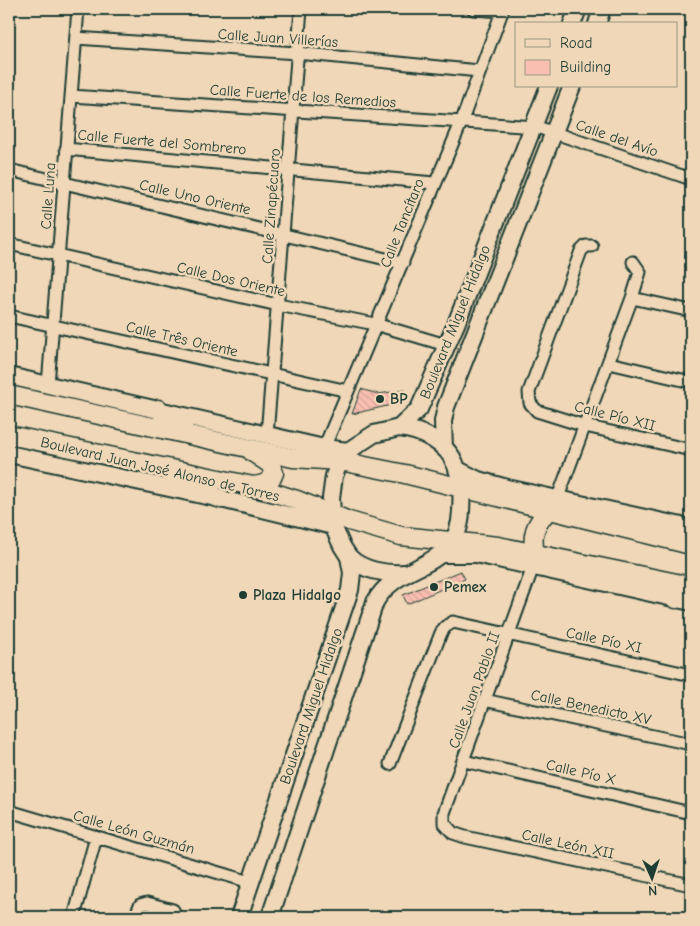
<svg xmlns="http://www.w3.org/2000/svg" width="700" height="926" viewBox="0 0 700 926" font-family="'Comic Neue',sans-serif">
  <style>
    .building { fill: url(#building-back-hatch); stroke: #1f3d34 }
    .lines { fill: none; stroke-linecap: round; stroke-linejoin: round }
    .street-casing { stroke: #1f3d34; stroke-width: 15 }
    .secondary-casing { stroke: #1f3d34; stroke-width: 20 }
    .primary-casing { stroke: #1f3d34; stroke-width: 21 }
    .street { stroke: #efd7b7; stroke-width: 11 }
    .secondary { stroke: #efd7b7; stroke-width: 16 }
    .primary { stroke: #efd7b7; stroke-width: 18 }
    .poi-dot { fill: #1f3d34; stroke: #efd7b7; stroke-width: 2 }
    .labels { text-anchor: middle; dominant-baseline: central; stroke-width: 5; stroke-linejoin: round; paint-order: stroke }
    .street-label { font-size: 15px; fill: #1f3d34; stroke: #efd7b7 }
    .poi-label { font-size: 15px; font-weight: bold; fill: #1f3d34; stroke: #efd7b7; text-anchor: start }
  </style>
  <defs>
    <pattern id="building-back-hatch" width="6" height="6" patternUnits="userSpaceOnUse" patternTransform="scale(1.25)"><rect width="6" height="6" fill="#f9bfb1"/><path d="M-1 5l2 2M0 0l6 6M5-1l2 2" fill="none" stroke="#d5a599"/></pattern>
  </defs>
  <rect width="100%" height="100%" fill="#efd7b7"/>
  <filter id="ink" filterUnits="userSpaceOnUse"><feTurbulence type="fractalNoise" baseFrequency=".02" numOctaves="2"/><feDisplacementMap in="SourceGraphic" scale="10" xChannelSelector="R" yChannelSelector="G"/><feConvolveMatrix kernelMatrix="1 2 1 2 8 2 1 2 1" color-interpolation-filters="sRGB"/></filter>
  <g filter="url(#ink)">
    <path class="building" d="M361,389L378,394L405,390L400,403L352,414Z
      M461,571L465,579L407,604L403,595Z"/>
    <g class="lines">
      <g class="street-casing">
        <path id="street" d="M473,9L502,11
          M76,38L297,53L479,71
          M71,96L537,127L691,179
          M66,149L434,183
          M9,170L403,263
          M9,244L278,305L375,324L446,345
          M592,246H586L581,251L529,392L530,403L537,411L585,426L691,450
          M632,298L691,311
          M9,316L348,391
          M609,363L691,382
          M48,385L78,9
          M267,435L301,9
          M324,448L461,123L503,9
          M557,500L632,298L640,272L633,262
          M533,567L444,813V823L453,833L465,837L691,885
          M484,700L691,744
          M464,761L691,813
          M390,764L441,633L445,627L453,622L691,675
          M9,811L250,882
          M74,917L96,837
          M135,917L140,905L147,903L173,910L176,917"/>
      </g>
      <g class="secondary-casing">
        <path id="secondary" d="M572,24L578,9
          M597,24L602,9
          M9,376L324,448L348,451
          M444,448L443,421L446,407L572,86
          M9,454L221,499L333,526
          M458,470L478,480L507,488L691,528
          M443,554H476L691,602
          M349,557C363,571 386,574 404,573
          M239,917L350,590L352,573L349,557L342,546L333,526L331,498L334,476L340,461L348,451L374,434L399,428L419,409L456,324L549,86
          M270,917L375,602C399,559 459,572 461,511C462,495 462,481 456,466C448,443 421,430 399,428"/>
      </g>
      <g class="primary-casing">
        <path id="primary" d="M9,395L293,458L340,461L405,474L691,545
          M158,409L184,430
          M9,435L253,486L297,500L349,521L401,536L498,546L691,586
          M252,452L270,464L274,473C271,483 262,485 253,486
          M175,478L221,499
          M535,553C531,535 535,524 548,511
          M644,581L676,599"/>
      </g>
      <use href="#street" class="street"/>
      <use href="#secondary" class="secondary"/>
      <use href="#primary" class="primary"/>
    </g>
  </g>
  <g class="poi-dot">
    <circle cx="380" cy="399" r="5"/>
    <circle cx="434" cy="587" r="5"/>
    <circle cx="243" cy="595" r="5"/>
  </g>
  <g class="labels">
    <g class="street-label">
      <text transform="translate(278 38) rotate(4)">Calle Juan Villerías</text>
      <text transform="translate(303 96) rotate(4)">Calle Fuerte de los Remedios</text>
      <text transform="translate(617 138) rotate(19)">Calle del Avío</text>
      <text transform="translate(162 142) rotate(5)">Calle Fuerte del Sombrero</text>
      <text transform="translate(48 196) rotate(-86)">Calle Luna</text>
      <text transform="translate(195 197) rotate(13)">Calle Uno Oriente</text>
      <text transform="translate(271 206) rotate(-86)">Calle Zinapécuaro</text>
      <text transform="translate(402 223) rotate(-68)">Calle Tancítaro</text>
      <text transform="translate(231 279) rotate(13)">Calle Dos Oriente</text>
      <text transform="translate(455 322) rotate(-68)">Boulevard Miguel Hidalgo</text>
      <text transform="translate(182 339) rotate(13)">Calle Três Oriente</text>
      <text transform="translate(615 416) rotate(14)">Calle Pío XII</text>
      <text transform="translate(160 469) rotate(13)">Boulevard Juan José Alonso de Torres</text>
      <text transform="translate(604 640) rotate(12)">Calle Pío XI</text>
      <text transform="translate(474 690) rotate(-70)">Calle Juan Pablo II</text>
      <text transform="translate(311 706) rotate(-71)">Boulevard Miguel Hidalgo</text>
      <text transform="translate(591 707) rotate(12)">Calle Benedicto XV</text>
      <text transform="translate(581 772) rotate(13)">Calle Pío X</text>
      <text transform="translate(134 832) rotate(16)">Calle León Guzmán</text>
      <text transform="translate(568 844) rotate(12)">Calle León XII</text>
    </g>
    <g class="poi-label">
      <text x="390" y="399">BP</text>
      <text x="444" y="587">Pemex</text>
      <text x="253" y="595">Plaza Hidalgo</text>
    </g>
  </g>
  <rect width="700" height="926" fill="none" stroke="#efd7b7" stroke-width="30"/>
  <rect x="15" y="15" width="670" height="896" fill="none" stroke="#1f3d34" stroke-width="2" filter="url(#ink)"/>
  <rect x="515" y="22" width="162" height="65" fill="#efd7b7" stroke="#9c9983"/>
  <rect x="525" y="39" width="25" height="8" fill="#efd7b7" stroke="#9c9983"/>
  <text x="560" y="48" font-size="15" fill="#1f3d34">Road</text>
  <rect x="525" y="60" width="25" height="15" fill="#f9bfb1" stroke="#9c9983"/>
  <text x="560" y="72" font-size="15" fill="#1f3d34">Building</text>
  <g transform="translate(652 878) rotate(177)" stroke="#efd7b7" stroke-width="4" paint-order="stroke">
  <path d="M0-4L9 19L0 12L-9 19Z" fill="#1f3d34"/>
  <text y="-8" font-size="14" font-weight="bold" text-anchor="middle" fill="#1f3d34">N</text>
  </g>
</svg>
